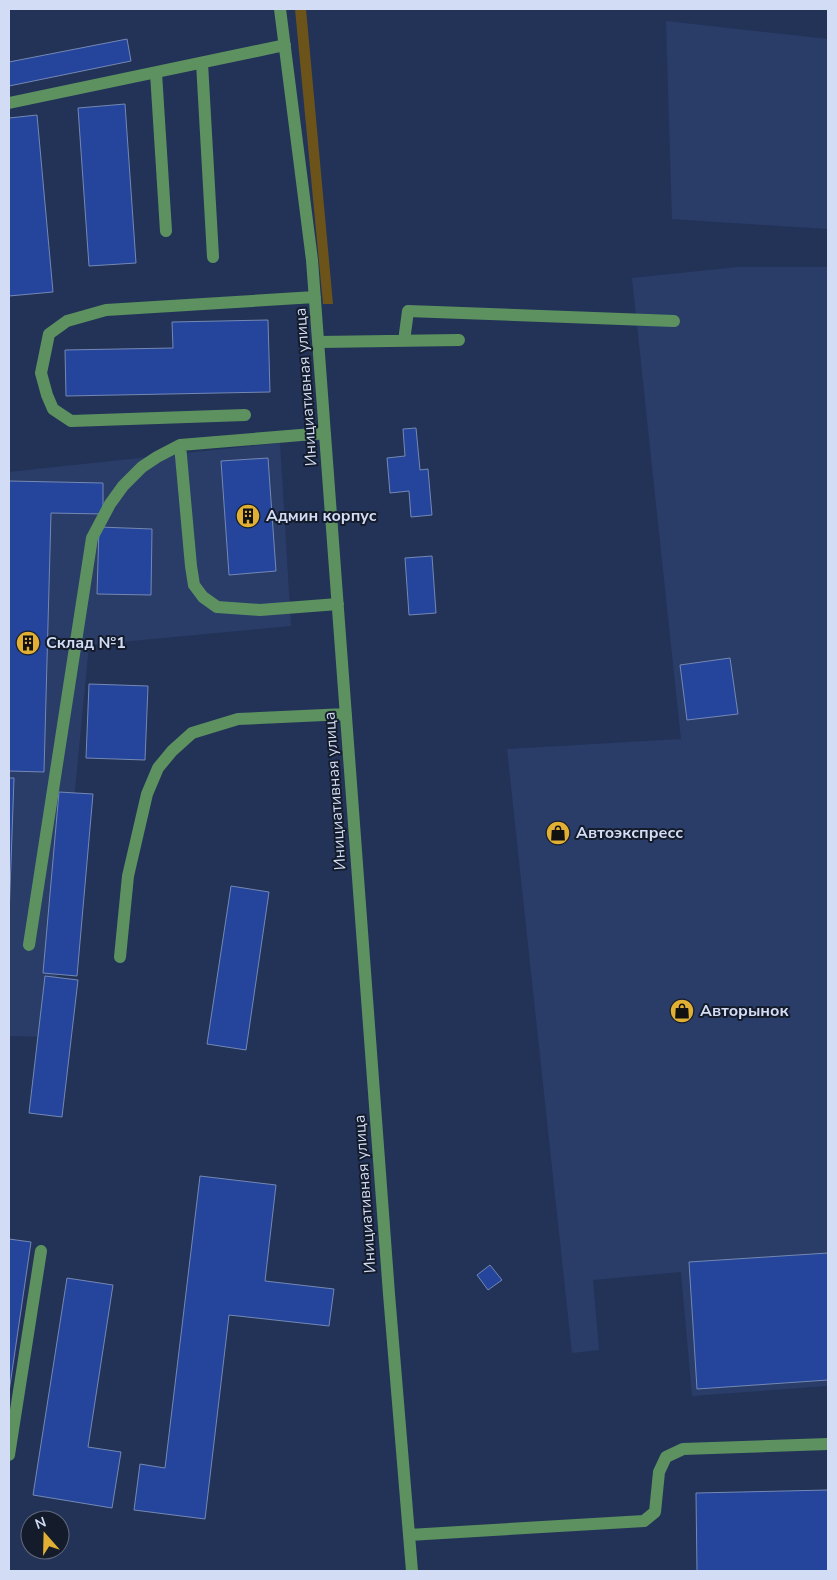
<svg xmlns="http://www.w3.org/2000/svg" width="837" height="1580" viewBox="0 0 837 1580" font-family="'Nunito Sans',sans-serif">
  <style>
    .built { fill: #2a3d68 }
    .green { fill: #6c5319 }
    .building { fill: #25459d; stroke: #7488b3 }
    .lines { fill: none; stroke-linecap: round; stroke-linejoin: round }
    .minor { stroke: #5d9260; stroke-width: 12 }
    .labels { text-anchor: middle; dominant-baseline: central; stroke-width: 4; stroke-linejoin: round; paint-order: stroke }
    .street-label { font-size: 16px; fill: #d2ddf5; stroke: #141c2c }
    .poi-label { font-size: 16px; font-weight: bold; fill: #d2ddf5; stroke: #141c2c; text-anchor: start }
  </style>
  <rect width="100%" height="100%" fill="#233358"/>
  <path class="built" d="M666,21L828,39V229L672,219Z
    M738,267H828V1386L692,1396L681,1272L593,1280L599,1350L572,1353L507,749L681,739L632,278Z
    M280,443L291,626L89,645L51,1037L9,1036V472Z"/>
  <path class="green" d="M295,9H306L333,304H323Z"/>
  <path class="building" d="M127,39L131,61L9,86V62Z
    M125,104L136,263L89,266L78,108Z
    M37,115L53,292L9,296V118Z
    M268,320L270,392L66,396L65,350L173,348L172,322Z
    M416,428L420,470L428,469L432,515L411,517L409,491L390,493L387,458L405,456L403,429Z
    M268,458L276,571L229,575L221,461Z
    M9,481L103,483V514L51,513L44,772L9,771Z
    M99,527L152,529L151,595L97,594Z
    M432,556L436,613L409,615L405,558Z
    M730,658L738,714L687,720L680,665Z
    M89,684L148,686L145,760L86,758Z
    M9,778H14L9,918Z
    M59,792L93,794L77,976L43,973Z
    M231,886L269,892L246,1050L207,1044Z
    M45,976L78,980L62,1117L29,1113Z
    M200,1176L276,1185L265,1281L334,1289L329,1326L229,1315L205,1519L134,1510L140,1464L165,1468Z
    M9,1239L31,1242L9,1392Z
    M828,1253V1380L697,1389L689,1262Z
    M490,1265L502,1280L488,1290L477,1275Z
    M67,1278L113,1285L88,1447L121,1452L112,1508L33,1495Z
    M828,1490V1571H697L696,1493Z"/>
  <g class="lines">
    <path class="minor" d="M280,9L312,260L389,1294L412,1571
      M202,63L213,257
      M156,73L166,231
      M9,103L285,45
      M404,341L408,311L674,321
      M319,342L459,340
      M245,415L71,421L53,409L47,395L41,373L49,334L67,321L106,310L315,297
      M180,445L191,566L194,585L203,597L217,607L260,610L338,604
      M29,945L92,538L110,504L123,486L142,467L157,457L180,445L325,433
      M120,957L128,876L147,794L158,768L172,751L192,733L238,719L346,714
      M9,1455L41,1251
      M409,1535L644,1521L655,1512L659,1472L666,1457L683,1449L828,1444"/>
  </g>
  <defs>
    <g id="building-disc" transform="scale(1.25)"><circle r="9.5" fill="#e1af34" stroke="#141c2c"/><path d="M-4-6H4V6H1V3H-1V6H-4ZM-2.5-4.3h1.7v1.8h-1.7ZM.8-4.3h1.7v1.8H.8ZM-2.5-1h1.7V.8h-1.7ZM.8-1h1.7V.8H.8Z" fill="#111"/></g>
    <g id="shop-disc" transform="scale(1.25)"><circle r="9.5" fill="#e1af34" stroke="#141c2c"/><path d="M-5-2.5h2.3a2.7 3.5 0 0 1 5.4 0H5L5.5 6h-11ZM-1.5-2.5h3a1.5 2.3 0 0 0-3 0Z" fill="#111"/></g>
  </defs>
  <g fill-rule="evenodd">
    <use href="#building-disc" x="248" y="516"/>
    <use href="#building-disc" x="28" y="643"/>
    <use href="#shop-disc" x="558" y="833"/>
    <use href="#shop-disc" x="682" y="1011"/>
  </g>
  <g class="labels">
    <g class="street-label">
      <text transform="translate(306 387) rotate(-94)">Инициативная улица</text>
      <text transform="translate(335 791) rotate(-94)">Инициативная улица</text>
      <text transform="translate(365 1194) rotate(-94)">Инициативная улица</text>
    </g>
    <g class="poi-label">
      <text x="266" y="516">Админ корпус</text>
      <text x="46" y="643">Склад №1</text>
      <text x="576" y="833">Автоэкспресс</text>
      <text x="700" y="1011">Авторынок</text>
    </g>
  </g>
  <rect width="837" height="1580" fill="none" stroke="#d2ddf5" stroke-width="20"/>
  <g transform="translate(45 1535) rotate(340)"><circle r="24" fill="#141c2c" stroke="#60697c"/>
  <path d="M0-4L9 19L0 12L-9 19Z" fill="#e1af34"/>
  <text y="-8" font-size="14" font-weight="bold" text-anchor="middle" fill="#d2ddf5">N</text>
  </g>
</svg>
